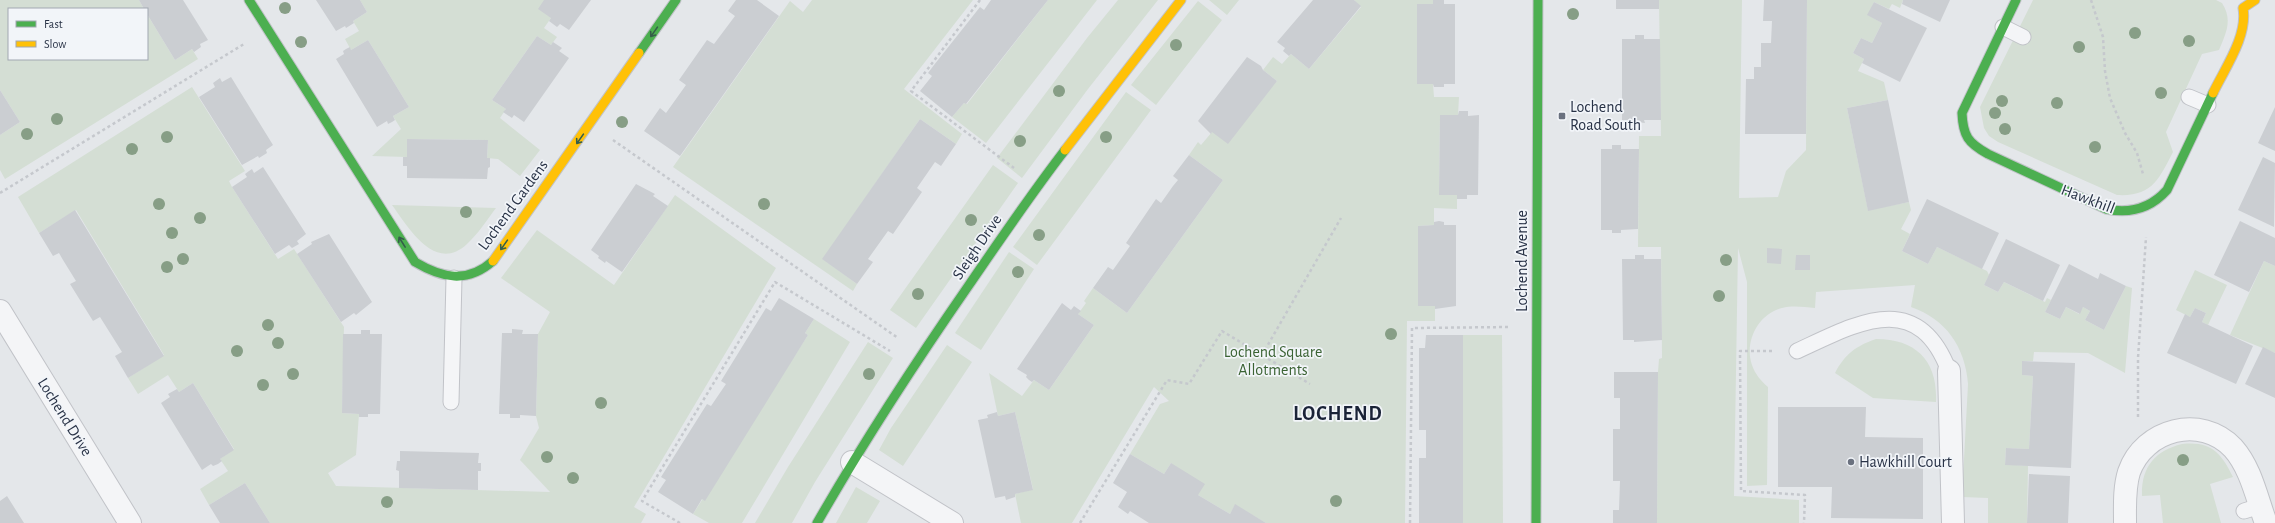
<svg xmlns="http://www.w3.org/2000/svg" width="2275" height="523" viewBox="0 0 2275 523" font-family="'Alegreya Sans',sans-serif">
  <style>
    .green { fill: #d4ded4 }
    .building { fill: #cbced2 }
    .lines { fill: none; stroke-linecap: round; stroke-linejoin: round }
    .lane-casing { stroke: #c1c3c8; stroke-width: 17 }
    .street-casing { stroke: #c1c3c8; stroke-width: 24 }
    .fast-casing { stroke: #c1c3c8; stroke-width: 11 }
    .slow-casing { stroke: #c1c3c8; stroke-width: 11 }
    .path { stroke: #c5c8cd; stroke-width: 2.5; stroke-dasharray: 3 3; stroke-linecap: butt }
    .lane { stroke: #f4f5f7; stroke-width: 15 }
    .street { stroke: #f4f5f7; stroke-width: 22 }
    .fast { stroke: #4caf50; stroke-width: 9 }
    .slow { stroke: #ffc107; stroke-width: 9 }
    .tree { fill: #879e86 }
    .oneway { stroke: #355e4a }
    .poi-dot { fill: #6a717f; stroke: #f2f5f9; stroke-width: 1.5 }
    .labels { text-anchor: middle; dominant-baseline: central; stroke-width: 3.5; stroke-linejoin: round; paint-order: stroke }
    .poi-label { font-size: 16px; fill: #283246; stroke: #f2f5f9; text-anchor: start }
    .street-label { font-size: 16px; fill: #283246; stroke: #f2f5f9 }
    .park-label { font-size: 16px; fill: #3b6334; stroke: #f2f5f9 }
    .district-label { font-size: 20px; font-weight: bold; letter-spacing: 1px; fill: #1a2337; stroke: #f2f5f9 }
  </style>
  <rect width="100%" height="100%" fill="#e4e7ea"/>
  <path class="green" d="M0,0H139L144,9H9V59H147V14L175,60L192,49L198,59L5,179L0,170V135L20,122L0,90Z
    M360,0H544L551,18L544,28L557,37L551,45L537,36L492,100L506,109L500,118L540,150L520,176L498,159L487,158L488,140L408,139L407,157L372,156L401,129L393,116L409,107L368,40L351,50L345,39L359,31L353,21L367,12Z
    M812,0H973L904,89L962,134L956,144L920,119L823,259L857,284L853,291L673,167L790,1L803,12Z
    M1048,0H1097L986,143L952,117L964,103L967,104Z
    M1118,0H1158L1088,89L1022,178L997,158L1087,38Z
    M1209,0H1239L1227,15Z
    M1354,0H1433V4H1417V84H1433L1434,97H1459L1458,115L1440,116L1439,194L1457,195V209L1434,208V225L1418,226V306H1435V321H1407L1405,523H1266L1235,505L1230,514L1198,495L1171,463L1164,474L1130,454L1160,404L1169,401L1154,387L1072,523H1021L1015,494L1033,489L1015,412L998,416L989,373L1022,396L1034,380L1049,390L1094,325L1078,314L1086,303L1084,301L1093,288L1127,313L1223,180L1189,155L1198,142L1201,145L1212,132L1277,81L1263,70L1273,57L1282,64L1291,54L1309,69L1361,7Z
    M1659,0H1742L1739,198L1778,197L1786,171L1806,150L1807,0H1903L1900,8L1892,4L1889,9L1874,2L1868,15L1882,23L1872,43L1861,38L1853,53L1864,59L1858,71L1884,82L1888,100L1847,108L1868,210L1909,202L1911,210L1901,229L1910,234L1902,251L1928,264L1937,247L1987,271L1989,275L1984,285L1998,292L2004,282L2045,302L2047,298L2051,300L2045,312L2060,319L2066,307L2079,314L2083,307L2090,311L2085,320L2104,330L2126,286L2132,288L2125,373L2088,353L2034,352L2033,361H2022V375L2033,376L2029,449L2006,448L2005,464L2028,466L2027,523H1988V498L1962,497L1968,384C1965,347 1946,319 1911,307L1915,285L1816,292L1815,308C1804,307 1793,305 1782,308C1758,314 1744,342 1752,365C1755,374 1761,381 1768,387L1767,485L1747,486V282L1738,248L1734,496L1799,500V523H1657L1658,372L1659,359L1662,358L1661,247H1638L1639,136H1661Z
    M2033,0H2216L2222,3C2233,20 2226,33 2219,50L2202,54L2166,132L2173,152C2159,179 2152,197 2117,195L1998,142L1989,136L1984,128L1980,107Z
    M1198,1L1222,20L1156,105L1131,85Z
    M192,87L245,171L229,181L232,187L278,259L294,249L344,327L342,413L359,414L356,455L328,473L336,486L550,492L520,460L539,428L536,416L538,334L550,312L501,278L537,230L614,285L675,195L776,268L634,507L646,514L641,523H270L245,483L209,505L200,489L228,471L220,459L234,449L193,383L179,392L168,375L138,394L128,378L164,355L76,210L39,233L18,197Z
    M1126,92L1151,110L1037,265L1013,247Z
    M993,165L1018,183L916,328L890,310Z
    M392,205L496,208C487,220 478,234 467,244C435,274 408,227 392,205Z
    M1009,252L1034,269L981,350L955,333Z
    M2264,261L2275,266V353L2230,335Z
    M2195,270L2227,285L2208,325L2202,322L2206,313L2195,308L2190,317L2176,310Z
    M814,319L850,342L742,523H709L693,514L808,335L805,333Z
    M1463,335H1502L1503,523H1463Z
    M1876,339C1917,339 1938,362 1936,402L1873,398L1835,373C1845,354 1856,346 1876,339Z
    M868,342L893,358L815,482L792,523H755L788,467Z
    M947,345L972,362L903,466L879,450L891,428Z
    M2182,444C2212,441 2221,453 2233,477L2210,484L2221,523H2163L2160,495L2142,496C2141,468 2154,451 2182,444Z
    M856,487L880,501L867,523H836Z"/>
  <path class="building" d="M139,0H183L208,40L200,44L201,47L194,52L192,49L175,60L147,14V9H144Z
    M316,0H360L367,12L353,21L354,23L346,28L345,26L336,31Z
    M544,0H591L569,30L560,24L557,27L549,21L551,18L538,9Z
    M736,0H757L779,16L680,156L644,131L660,108L666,113L686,85L679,80L707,40L714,44L735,16L728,11Z
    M991,0H1048L966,104L964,103L952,117L920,91L932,76L928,73L934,65L980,7L984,10Z
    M1313,0H1354L1361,6L1309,69L1291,54L1289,56L1283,51L1285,48L1277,42Z
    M1433,0H1444V4H1455V84H1444V87H1434L1433,84H1417V4H1433Z
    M1616,0H1659V9H1616Z
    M1764,0H1807L1806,134H1745L1746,79H1754V67H1761V43H1771L1772,21H1763Z
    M1903,0H1950L1940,22L1902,4Z
    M1874,2L1927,28L1900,82L1862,63L1864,59L1853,53L1861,38L1872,43L1882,23L1867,15Z
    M1635,35H1644V39H1660L1661,120H1644L1645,123L1622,120V39H1635Z
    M537,36L551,45L553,42L562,48L559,51L569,58L524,122L514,115L512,118L503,112L506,109L492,100Z
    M368,40L409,107L393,116L395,120L392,122L388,124L387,121L377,127L336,59L344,54L343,51L346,49L350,47L351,50Z
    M1247,57L1261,66L1263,70L1277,81L1228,144L1212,132L1211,134L1198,121Z
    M231,77L273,145L266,150L267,153L259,158L258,156L242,165L199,97L215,87L213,83L220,78L222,82Z
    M0,90L20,122L0,135Z
    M1888,100L1909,202L1868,211L1847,108Z
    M2275,107V151L2258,143Z
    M1459,111H1468V116L1479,115L1478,195H1467V199H1457V195H1439L1440,115H1458Z
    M920,119L956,144L941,166L935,162L917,188L922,192L893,234L888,231L868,259L873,262L857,284L822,259Z
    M407,139L488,140L487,158H490V167L488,168L487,179L407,178V166H403V157H407Z
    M1612,145H1621V149H1639L1638,229L1621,230V233H1612V230H1601V149H1612Z
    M1189,155L1223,180L1127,313L1093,288L1108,267L1113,270L1130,246L1126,243L1156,199L1161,203L1173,186L1178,180L1173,176Z
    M2263,157L2275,163L2274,227L2238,210Z
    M263,167L306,234L297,241L299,244L292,248L289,245L275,254L232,187L247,177L245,174L249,171L252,169L254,173Z
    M636,184L655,194L653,196L668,206L622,272L606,261L605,263L598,258L599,256L591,250Z
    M1927,199L1999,233L1982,269L1937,247L1928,264L1902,251Z
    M75,210L164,356L128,378L115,356L122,352L100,317L93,321L70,284L76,281L63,260L59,253L53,256L39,233Z
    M1439,221L1444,222V225H1456V306L1435,309V306H1418V226L1434,225V222Z
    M2240,221L2275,238V266L2264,261L2249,292L2214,275Z
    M329,234L372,302L356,315L354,313L341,322L297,254L312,244L311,242Z
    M2006,239L2060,265L2043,301L2004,282L1998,292L1984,285Z
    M1767,248L1782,249L1781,264L1767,263Z
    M1635,255H1644V259H1661L1662,340L1634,342V340H1623L1622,259H1635Z
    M1796,255H1810V270H1795Z
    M2069,264L2098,279L2100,273L2126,286L2104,330L2085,320L2090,311L2083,307L2080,314L2066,307L2060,319L2045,312Z
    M779,298L814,319L805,333L808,335L705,501L702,499L693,514L658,492L666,480L661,477L707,404L711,406L726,384L721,381L766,308L771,311Z
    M1062,303L1071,310L1074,306L1081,311L1078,314L1094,325L1049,390L1034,380L1032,382L1029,380L1026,377L1027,375L1017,369Z
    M2195,308L2206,313L2202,322L2253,346L2236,384L2167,353L2185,314L2190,317Z
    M512,329L523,330L522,334H538L536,416L520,415V418H510V414H499L502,333H512Z
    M361,330H370V334H382L380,414H368V417H359V414L342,413L343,334H361Z
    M1426,335H1463V523H1419V458H1426V430H1419V348H1425Z
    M2263,347L2275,353V398L2245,384Z
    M2022,361L2075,363L2071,468L2005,465L2006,448L2029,449L2033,376L2022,375Z
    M1614,372H1658L1657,523H1613V510H1619L1620,481H1613V429H1620V398H1614Z
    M193,383L234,450L220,459L222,461L218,464L213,466L211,464L202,470L161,403L170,397L168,394L177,389L179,392Z
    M1778,407H1866L1865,437L1923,438V519L1831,518L1832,487H1778Z
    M997,412L998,416L1015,412L1033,490L1015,494V497L1006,500L1005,496L995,498L978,420L988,418L987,415Z
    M400,451L479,453L478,463H481V471H478V490L399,488V471L396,470L397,461H400Z
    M1130,454L1164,474L1171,463L1205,484L1198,495L1230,514L1235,504L1266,523H1149L1130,511L1128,514L1118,507L1127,492L1113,483Z
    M2029,474L2070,476L2068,523H2027Z
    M245,483L270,523H220L209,505Z
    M7,496L24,523H0V501Z"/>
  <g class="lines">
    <g class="lane-casing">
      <path id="lane" d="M2003,27L2023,37
        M2189,97L2208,105
        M1797,351C1856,324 1917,287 1949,371
        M451,402L454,278
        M2244,511L2260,506"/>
    </g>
    <g class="street-casing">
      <path id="street" d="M0,311L130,523
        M1949,371L1953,523
        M852,462L952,523
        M2125,523C2125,506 2124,488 2129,472C2144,429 2201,414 2233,448C2251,468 2257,499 2266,523"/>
    </g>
    <g class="fast-casing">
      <path id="fast" d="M249,0L415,262C442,278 467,284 493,261
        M2016,0L1962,113C1963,136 1968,143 1988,154L2106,209C2130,214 2150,209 2167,190L2213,93
        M639,53L676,0
        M817,523C864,441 915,363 969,285C1000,240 1031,194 1065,150
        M1536,523L1538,0"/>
    </g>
    <g class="slow-casing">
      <path id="slow" d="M2213,93C2225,68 2248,36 2243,8L2255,0
        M1065,150L1181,0
        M493,261L639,53"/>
    </g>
    <path class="path" d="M980,0L911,91L1014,168
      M2091,0L2103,37L2105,71L2110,98L2125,133L2137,153L2143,174
      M613,140L898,338
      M0,193L244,44
      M1772,351H1740L1741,491L1805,495L1804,523
      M1262,355L1341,218
      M2138,417V358L2146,237
      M680,523L642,501L775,282L890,351
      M1080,523L1167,380L1189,384L1222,331L1310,384
      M1410,523L1412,328L1509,327"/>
    <use href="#lane" class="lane"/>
    <use href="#street" class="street"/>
    <use href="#fast" class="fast"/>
    <use href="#slow" class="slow"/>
  </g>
  <g class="tree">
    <circle cx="285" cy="8" r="6"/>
    <circle cx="1573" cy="14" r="6"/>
    <circle cx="2135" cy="33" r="6"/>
    <circle cx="2189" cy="41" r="6"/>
    <circle cx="301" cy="42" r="6"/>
    <circle cx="1176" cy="45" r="6"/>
    <circle cx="2079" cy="47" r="6"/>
    <circle cx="1059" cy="91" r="6"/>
    <circle cx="2161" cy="93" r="6"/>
    <circle cx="2002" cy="101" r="6"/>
    <circle cx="2057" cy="103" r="6"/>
    <circle cx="1995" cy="113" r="6"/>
    <circle cx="57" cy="119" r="6"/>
    <circle cx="622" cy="122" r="6"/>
    <circle cx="2005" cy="129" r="6"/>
    <circle cx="27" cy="134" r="6"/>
    <circle cx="167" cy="137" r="6"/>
    <circle cx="1106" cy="137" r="6"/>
    <circle cx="1020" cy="141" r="6"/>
    <circle cx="2095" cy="147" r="6"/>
    <circle cx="132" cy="149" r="6"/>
    <circle cx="159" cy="204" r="6"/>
    <circle cx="764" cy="204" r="6"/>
    <circle cx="466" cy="212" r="6"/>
    <circle cx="200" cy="218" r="6"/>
    <circle cx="971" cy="220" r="6"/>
    <circle cx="172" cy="233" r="6"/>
    <circle cx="1039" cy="235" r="6"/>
    <circle cx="183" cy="259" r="6"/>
    <circle cx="1726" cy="260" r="6"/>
    <circle cx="167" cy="267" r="6"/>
    <circle cx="1018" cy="272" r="6"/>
    <circle cx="918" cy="294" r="6"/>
    <circle cx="1719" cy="296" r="6"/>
    <circle cx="268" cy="325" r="6"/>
    <circle cx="1391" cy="334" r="6"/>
    <circle cx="278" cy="343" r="6"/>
    <circle cx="237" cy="351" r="6"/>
    <circle cx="293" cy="374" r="6"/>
    <circle cx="869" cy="374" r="6"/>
    <circle cx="263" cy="385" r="6"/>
    <circle cx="601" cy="403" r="6"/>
    <circle cx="547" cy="457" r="6"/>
    <circle cx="2183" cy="460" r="6"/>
    <circle cx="573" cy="478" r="6"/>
    <circle cx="1336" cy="501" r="6"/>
    <circle cx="387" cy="502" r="6"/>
  </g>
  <defs><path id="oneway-shaft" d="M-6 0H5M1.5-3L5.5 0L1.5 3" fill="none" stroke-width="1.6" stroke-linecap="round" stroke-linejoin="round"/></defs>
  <g class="oneway">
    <use href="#oneway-shaft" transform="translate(654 32) rotate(125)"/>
    <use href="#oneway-shaft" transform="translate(580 139) rotate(125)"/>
    <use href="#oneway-shaft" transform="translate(402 242) rotate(-122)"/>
    <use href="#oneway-shaft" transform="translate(504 245) rotate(125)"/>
  </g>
  <g class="poi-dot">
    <rect x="1558" y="112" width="8" height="8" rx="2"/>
    <circle cx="1851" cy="462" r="4"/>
  </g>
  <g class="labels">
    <g class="poi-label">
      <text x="1570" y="107">Lochend<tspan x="1570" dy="18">Road South</tspan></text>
      <text x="1859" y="462">Hawkhill Court</text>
    </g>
    <g class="street-label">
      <text transform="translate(2088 199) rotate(21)">Hawkhill</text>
      <text transform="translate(513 205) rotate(-54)">Lochend Gardens</text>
      <text transform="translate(977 247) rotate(-56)">Sleigh Drive</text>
      <text transform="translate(1522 261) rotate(-90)">Lochend Avenue</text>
      <text transform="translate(65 417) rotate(58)">Lochend Drive</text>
    </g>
    <g class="park-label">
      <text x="1273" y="352">Lochend Square<tspan x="1273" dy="18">Allotments</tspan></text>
    </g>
    <g class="district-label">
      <text x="1338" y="414">LOCHEND</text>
    </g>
  </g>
  <rect x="8" y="8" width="140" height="52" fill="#f2f5f9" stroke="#a1a7b1"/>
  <rect x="16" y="21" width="20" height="6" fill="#4caf50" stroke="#a1a7b1"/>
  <text x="44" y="28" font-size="12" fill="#283246">Fast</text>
  <rect x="16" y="41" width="20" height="6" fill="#ffc107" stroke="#a1a7b1"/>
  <text x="44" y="48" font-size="12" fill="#283246">Slow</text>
</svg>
